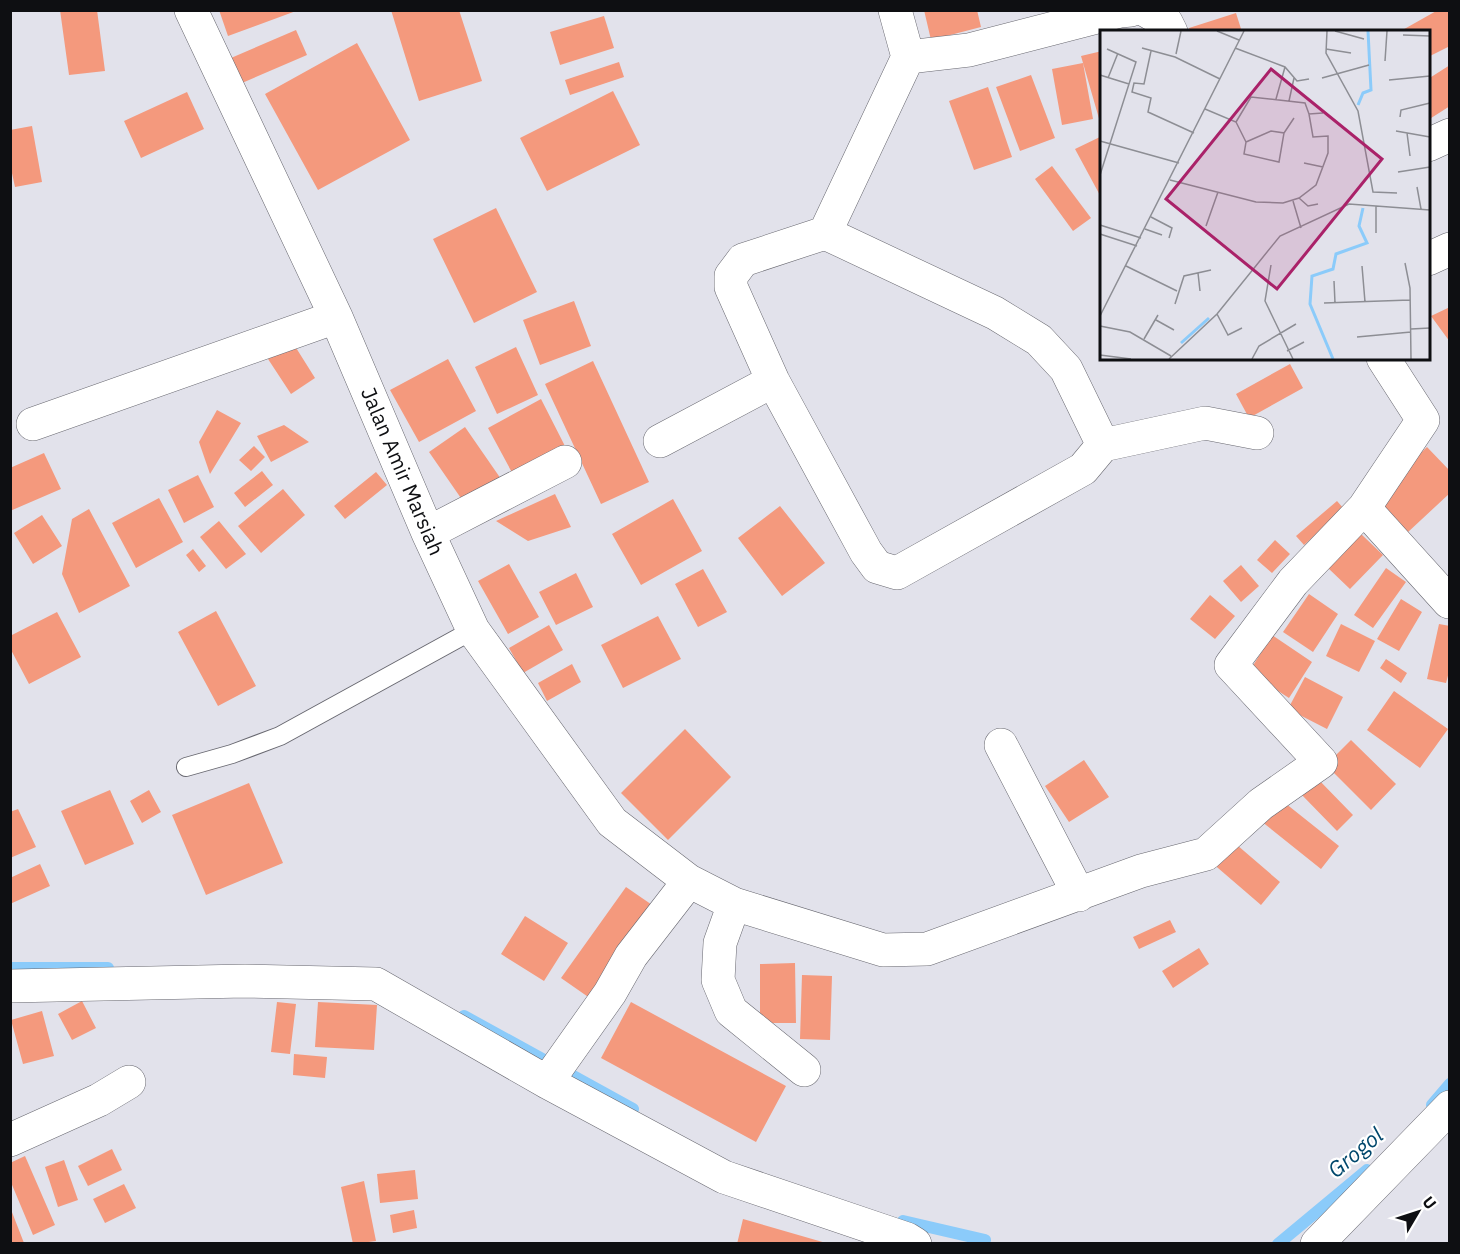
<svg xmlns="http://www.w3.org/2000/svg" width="1460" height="1254" viewBox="0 0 1460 1254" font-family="'IBM Plex Sans',sans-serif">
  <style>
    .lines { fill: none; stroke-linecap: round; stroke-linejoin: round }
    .stream { stroke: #8bcbfa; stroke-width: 12 }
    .building { fill: #f4997d }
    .service-casing { stroke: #686870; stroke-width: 20 }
    .minor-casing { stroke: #686870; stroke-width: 34 }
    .service { stroke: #fff; stroke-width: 18 }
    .minor { stroke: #fff; stroke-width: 33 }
    .labels { text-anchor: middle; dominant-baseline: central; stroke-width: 4.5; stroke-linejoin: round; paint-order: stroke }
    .street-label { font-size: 21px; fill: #0e0f12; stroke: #fff }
    .water-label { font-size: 22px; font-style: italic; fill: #00476c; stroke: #fff }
    .inset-river { fill: none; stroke: #8bcbfa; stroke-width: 3 }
    .inset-road { fill: none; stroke: #8d8e94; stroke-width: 1.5 }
    .view { fill: #aa2269; fill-opacity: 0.15; stroke: #aa2269; stroke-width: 3 }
    .inset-edge { fill: none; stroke: #0e0f12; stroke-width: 3 }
  </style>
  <rect width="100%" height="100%" fill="#e2e2eb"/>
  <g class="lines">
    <path class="stream" d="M10,968H108
      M464,1016L633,1109
      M1432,1105L1450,1084
      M903,1221L985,1240
      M1278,1244L1367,1170"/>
  </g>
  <path class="building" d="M60,10H97L105,71L69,75Z
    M219,10H296V11L228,36Z
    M391,10H459L482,81L419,101Z
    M924,10H977L981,27L931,40Z
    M1438,10H1450V46L1428,57V32H1399Z
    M1236,13L1242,32H1190L1189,28Z
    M604,16L614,48L560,65L550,32Z
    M296,30L307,55L235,86L224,61Z
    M357,43L410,140L318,190L265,94Z
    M1102,51V122H1100L1081,56Z
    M619,62L624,77L570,95L565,80Z
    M1083,63L1093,119L1062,125L1052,69Z
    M1450,65V106L1428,120V79Z
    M1031,75L1055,138L1020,151L996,87Z
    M988,87L1012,157L974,170L949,101Z
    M613,91L640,145L547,191L520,138Z
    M187,92L204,129L141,158L124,121Z
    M32,126L42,182L15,187L10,164V130Z
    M1102,136V199L1075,149Z
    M1052,166L1091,218L1073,231L1035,179Z
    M496,208L537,292L474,323L433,239Z
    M574,301L591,346L540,365L523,320Z
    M1450,307V342L1431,316Z
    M293,343L315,378L291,394L268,359Z
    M516,347L538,395L497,414L475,367Z
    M448,359L476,411L419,442L390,390Z
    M593,361L649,482L601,504L545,384Z
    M1290,364L1303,388L1249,418L1236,394Z
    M541,399L568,452L516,480L488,428Z
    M217,410L241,423L210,474L199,442Z
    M284,425L309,442L271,462L257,436Z
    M465,427L501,479L465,504L429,452Z
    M254,446L265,457L251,471L239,460Z
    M1427,447L1450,471V493L1407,533L1374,498Z
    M44,453L61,489L10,511V468Z
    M262,471L273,485L245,507L234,493Z
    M376,472L387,485L345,519L334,506Z
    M198,475L214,507L184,523L168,490Z
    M283,489L305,515L261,553L238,526Z
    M555,494L571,527L528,541L496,521Z
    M159,498L183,542L136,568L112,523Z
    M673,499L702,551L641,585L612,534Z
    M1337,501L1344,509L1304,545L1296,536Z
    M780,506L825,563L782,596L738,538Z
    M89,509L130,586L79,613L62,574L72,519Z
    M42,515L62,546L33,564L14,533Z
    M219,521L246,554L226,569L200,537Z
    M1361,534L1383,555L1350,589L1328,568Z
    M1275,540L1290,554L1272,573L1257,560Z
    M193,549L206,566L199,572L186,555Z
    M509,564L539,617L508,634L478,581Z
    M1241,565L1259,586L1241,602L1223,581Z
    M1386,568L1406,582L1373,628L1354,615Z
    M703,569L727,612L698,627L675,584Z
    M576,573L593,607L556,625L539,592Z
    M1309,594L1338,614L1313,652L1283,632Z
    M1210,595L1235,616L1215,639L1190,619Z
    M1401,599L1422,612L1399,651L1377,639Z
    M216,611L256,686L218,706L178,632Z
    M57,612L81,657L29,684L10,648V636Z
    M658,616L681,659L623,688L601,645Z
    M1341,624L1375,641L1359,672L1326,656Z
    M1439,624L1450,626V668L1446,683L1427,679Z
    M549,625L563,650L523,673L509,648Z
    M1272,635L1312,662L1289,698L1249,672Z
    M1386,659L1407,673L1401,683L1380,668Z
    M572,664L581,682L547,701L538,683Z
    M1305,677L1343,697L1327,729L1288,709Z
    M1394,691L1448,729L1420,768L1367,730Z
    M685,729L731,777L668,840L621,793Z
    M1351,740L1396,784L1371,810L1326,765Z
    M1084,760L1109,797L1069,822L1045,786Z
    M1316,777L1353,815L1337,831L1300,793Z
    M249,783L283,863L206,895L172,815Z
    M110,790L134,844L85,865L61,811Z
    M149,790L161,812L142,823L130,801Z
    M1280,799L1339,846L1321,869L1261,821Z
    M18,809L36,847L10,858V812Z
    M1230,839L1280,882L1261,905L1211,862Z
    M40,864L50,886L10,904V878Z
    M626,887L658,909L594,1001L561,978Z
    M525,916L568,943L544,981L501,954Z
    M1170,920L1176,932L1139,949L1133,937Z
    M1199,948L1209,964L1173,988L1162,971Z
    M795,963L796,1023H760V964Z
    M802,975L832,976L830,1040L800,1039Z
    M82,1001L96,1028L72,1040L58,1014Z
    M277,1002L296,1004L290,1054L271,1052Z
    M318,1002L377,1005L374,1050L315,1047Z
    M631,1002L786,1086L756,1142L601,1058Z
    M42,1011L54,1056L23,1064L11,1020Z
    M294,1054L327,1057L325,1078L293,1075Z
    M112,1149L122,1170L88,1186L78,1166Z
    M25,1156L55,1225L33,1235L10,1180V1163Z
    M64,1160L78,1200L58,1207L45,1167Z
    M415,1170L418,1199L380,1203L377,1174Z
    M364,1181L376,1241L353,1244L341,1187Z
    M124,1184L136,1208L105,1223L93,1199Z
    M10,1207L24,1243L22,1244H10Z
    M414,1210L417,1228L393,1233L390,1215Z
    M743,1219L826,1243V1244H737Z"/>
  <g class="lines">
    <g class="service-casing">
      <path id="service" d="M186,767L232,754L280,736L473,630"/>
    </g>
    <g class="minor-casing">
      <path id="minor" d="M191,10L336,317L428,533L473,630L612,822L689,881L734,904L883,950L927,949L1141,871L1206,854L1261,804L1321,762L1231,665L1293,582L1364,508
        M1145,10L1166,22L1171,32
        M908,57L969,50L1120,11L1131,10
        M1428,145L1450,135
        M825,233L995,313L1039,340L1066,369L1103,445L1083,469L897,573L877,567L866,552L773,381L731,287V276L743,260L825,233L908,57L895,10
        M1428,259L1450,249
        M1383,358L1423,420L1364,508L1449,602
        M33,424L336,317
        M660,441L773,381
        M1103,445L1205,423L1257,433
        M428,533L565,462
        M1001,745L1079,895
        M734,904L720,943L718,980L731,1011L804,1070
        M10,986L245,981L376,984L547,1082L724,1177L907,1239L915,1244
        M547,1082L610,993L631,956L689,881
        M10,1140L99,1100L129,1082
        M1317,1244L1450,1107"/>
    </g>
    <use href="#service" class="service"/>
    <use href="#minor" class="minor"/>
  </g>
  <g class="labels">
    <g class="street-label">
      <text transform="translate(403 471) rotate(67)">Jalan Amir Marsiah</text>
    </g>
    <g class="water-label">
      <text transform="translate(1355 1152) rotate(-40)">Grogol</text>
    </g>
  </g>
  <g transform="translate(1100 30)">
    <rect width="330" height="330" fill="#e2e2eb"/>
    <path class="inset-river" d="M258,75L263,63L271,60L268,1M81,313L109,288M233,329L210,274L212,246L233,239L236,224L267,213L259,196L263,178"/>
    <path class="inset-road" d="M117,1L139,10M227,1L226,23L258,81L273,162L297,163M235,1L264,9M303,5L330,6M42,18L75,27L120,49M135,18L185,37L197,51L209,49M226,19L251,23M51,21L44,54L34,53L32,62L51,68L48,82L94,103M76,24L81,1M285,31L287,1M0,45L29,54M8,48L18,23M222,48L269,35M289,50L330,46M176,69L185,37M189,71L194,48M105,79L136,92L146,112L144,124L179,132L184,103L171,101L146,112M300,87L301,80L330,73M136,92L151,67L205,73L209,84L223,83M296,101L330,107M184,103L194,88M307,103L310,126M0,111L79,133M204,133L223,137M298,142L330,137M0,145L36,32L7,19M70,150L156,172L183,173L199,168L216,155L228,123V106L213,107L209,84M317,157L321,179M199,168L208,176L218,174M193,171L201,198M51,187L72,198L69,208M0,195L41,208M106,196L118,162M45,199L62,205M276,203V176M0,204L37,216M305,233L310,258L311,329M171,235L165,271L193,329M26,236L77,261M262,236L265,272M98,243L100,261M234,251L235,273M224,273L310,270M75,274L84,246L111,240M117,284L128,305L142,298M0,286L144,1M56,290L74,300M0,296L30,302L71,326M311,299L330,298M257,307L311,302M44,309L58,285M187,321L204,312M0,325L31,329M69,329L117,284L180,206L249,174L330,180M152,329L159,316L196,294"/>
    <path class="view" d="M171,39L282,129L177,259L66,169Z"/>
    <rect width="330" height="330" class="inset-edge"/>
  </g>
  <rect width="1460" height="1254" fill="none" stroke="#0e0f12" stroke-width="24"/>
  <g transform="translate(1418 1212) rotate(51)" stroke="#ffffff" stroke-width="4.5" paint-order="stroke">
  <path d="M0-4.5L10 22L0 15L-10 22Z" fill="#0e0f12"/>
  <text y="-9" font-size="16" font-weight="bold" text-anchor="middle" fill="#0e0f12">U</text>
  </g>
</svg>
